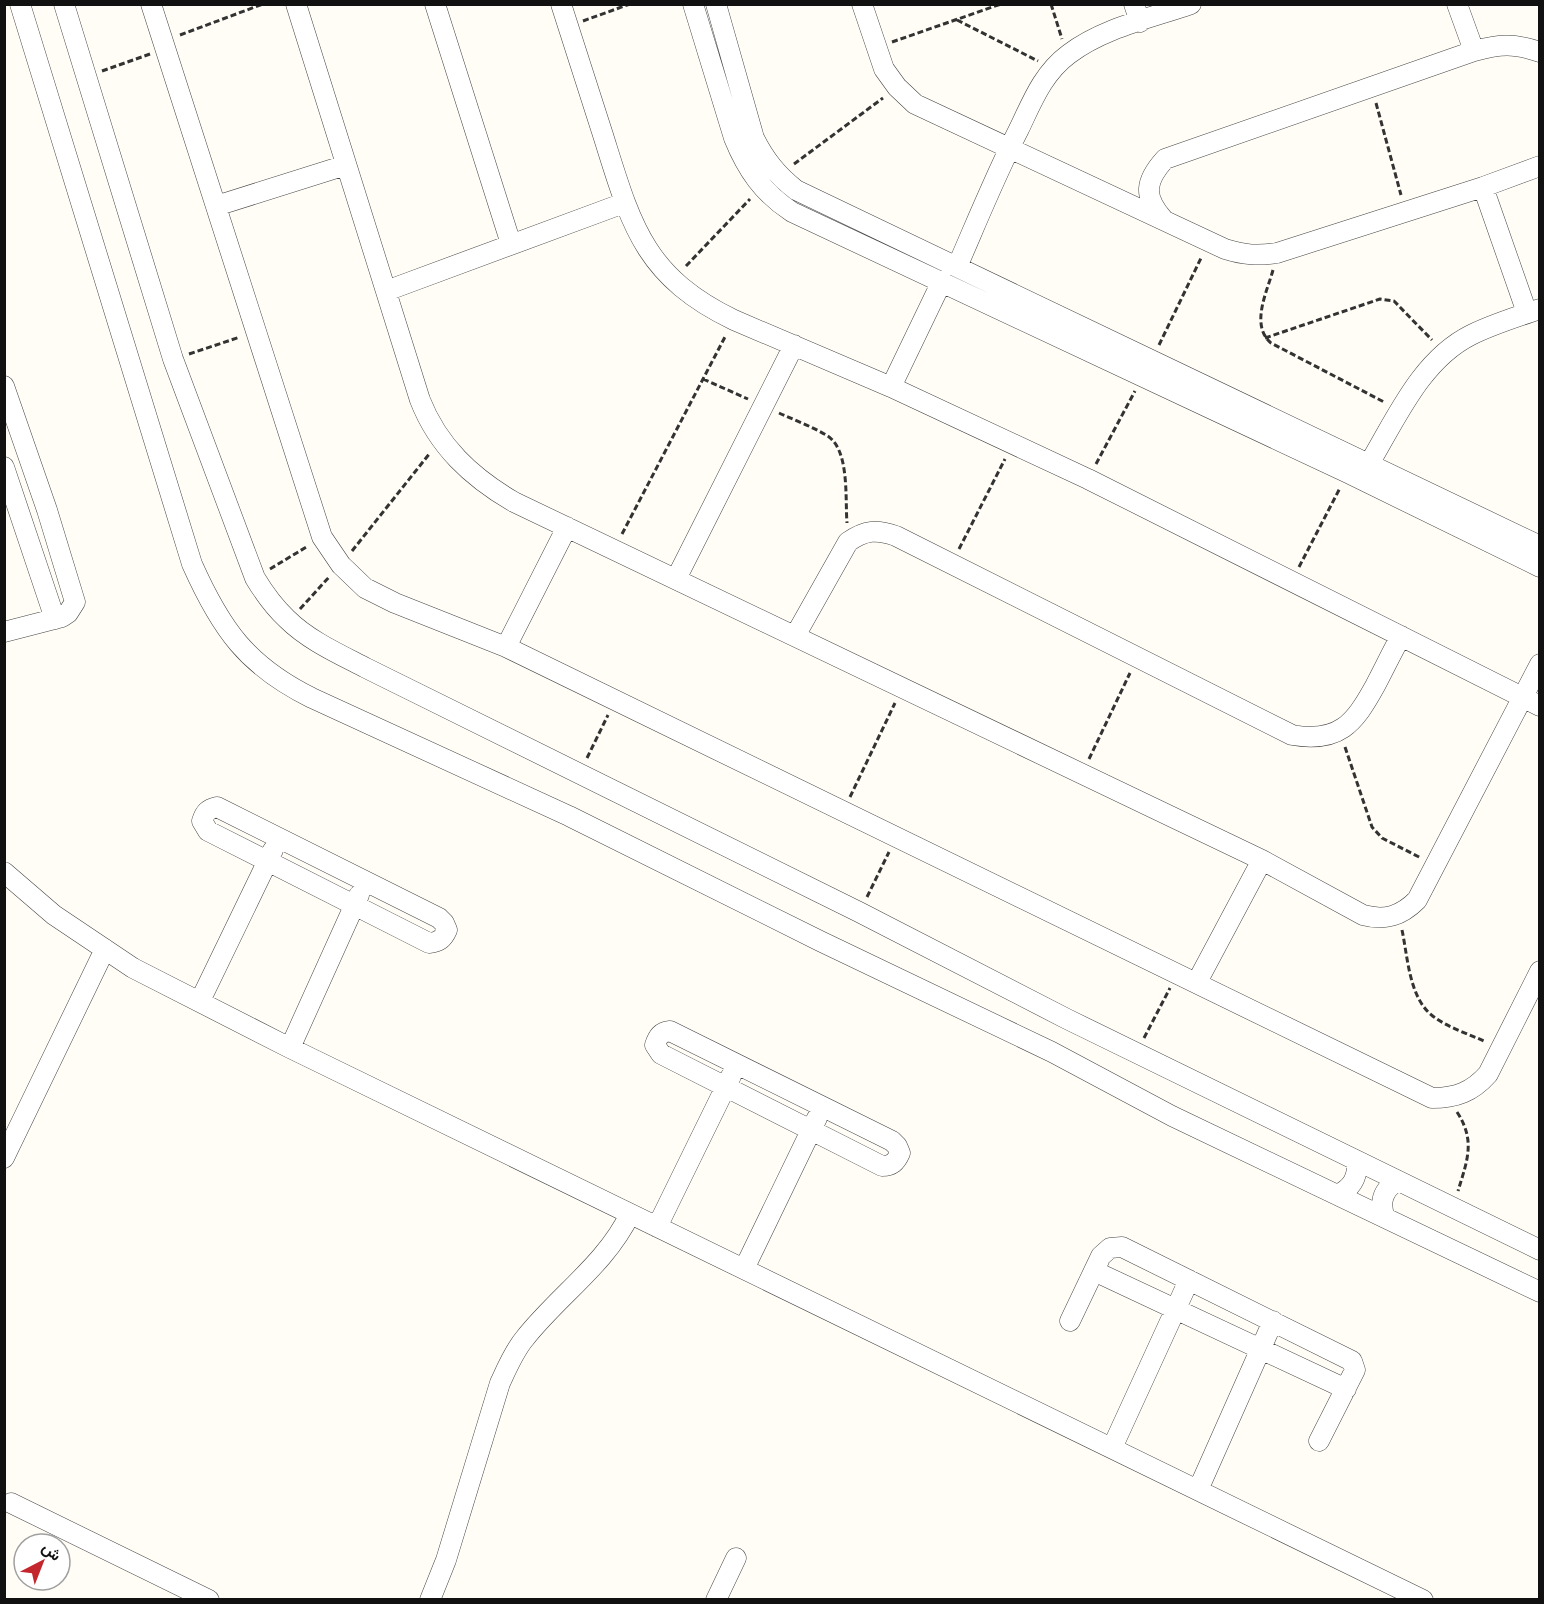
<svg xmlns="http://www.w3.org/2000/svg" width="1544" height="1604" viewBox="0 0 1544 1604" font-family="'Roboto Serif',Vazirmatn,serif">
  <style>
    .lines { fill: none; stroke-linecap: round; stroke-linejoin: round }
    .minor-casing { stroke: #444; stroke-width: 21 }
    .path { stroke: #333; stroke-width: 3; stroke-dasharray: 6 3; stroke-linecap: butt }
    .minor { stroke: #fff; stroke-width: 20 }
  </style>
  <rect width="100%" height="100%" fill="#fffdf5"/>
  <g class="lines">
    <g class="minor-casing">
      <path id="minor" d="M20,4L192,564C221,629 247,666 312,698L569,816L820,941L1052,1052L1172,1116L1540,1292
        M64,4L173,359L255,578C264,593 274,607 287,619C308,640 339,654 366,668L859,912L1067,1019L1540,1250
        M151,4L322,537L341,565L365,588L395,603L506,647L1432,1098C1456,1098 1472,1092 1488,1074L1540,971
        M296,4L420,400C438,446 471,477 514,502L1262,860L1363,915C1385,921 1401,916 1417,900L1540,664
        M435,4L511,244
        M561,4C575,48 589,91 603,135C631,224 643,276 734,320L891,387L1088,479L1540,706
        M693,4L734,138C747,170 763,193 792,212L1348,473L1540,567
        M716,4L754,138C765,160 777,175 796,190L1540,546
        M862,4L884,69L897,87L915,104L1225,249C1244,255 1258,256 1277,253L1483,187L1540,166
        M1134,4L1140,22
        M1457,4L1474,51
        M1483,187L1527,313
        M216,206L346,165
        M1163,219C1143,196 1145,181 1165,159L1474,51C1500,44 1514,43 1540,52
        M957,267C977,221 996,174 1019,129C1032,102 1043,73 1069,54C1103,28 1151,18 1191,4
        M386,291L624,203
        M4,386L47,510L75,602L68,613L62,617L4,632
        M891,387L942,281
        M1369,464C1396,419 1421,360 1471,335C1493,324 1516,317 1540,309
        M4,467L55,619
        M676,579L794,345
        M795,636L848,542C865,530 877,529 896,536L1292,735C1339,743 1354,724 1375,686C1384,669 1392,652 1401,636
        M506,647L567,527
        M217,807L439,918L444,923L447,930C443,939 439,942 429,943L208,831L202,821C205,812 208,809 217,807Z
        M4,872L54,915L133,968L290,1048L1423,1600
        M1197,982L1262,860
        M200,1001L273,850
        M670,1031L892,1141L897,1146L900,1153C896,1162 892,1166 882,1166L661,1054L655,1045C658,1036 661,1032 670,1031Z
        M290,1048L359,895
        M4,1158L105,949
        M1337,1195C1352,1188 1358,1178 1357,1161
        M1385,1218C1379,1202 1383,1190 1397,1181
        M657,1227L731,1076
        M744,1269L817,1118
        M1094,1271L1346,1389
        M1070,1321L1101,1256L1110,1248L1122,1247L1352,1361L1355,1370L1319,1441
        M1112,1448L1189,1280
        M1198,1490L1273,1321
        M11,1503L209,1600
        M430,1600L446,1560L500,1383C507,1368 514,1351 525,1338C559,1295 606,1264 630,1214
        M716,1600L736,1558"/>
    </g>
    <path class="path" d="M1051,4L1062,39
      M957,20L1038,61
      M583,21L630,4
      M180,35L263,4
      M892,42L1001,4
      M102,71L150,54
      M1376,103L1401,195
      M794,164L883,98
      M686,266L750,199
      M1273,270C1267,292 1250,325 1271,343L1384,402
      M1265,338L1380,299L1394,301L1432,340
      M1159,345L1202,256
      M189,354L240,337
      M703,379L748,399
      M779,413C794,420 811,426 826,435C850,448 845,498 847,523
      M1096,464L1135,391
      M622,534L726,335
      M959,549L1005,459
      M352,551L430,453
      M1299,567L1340,488
      M270,569L308,546
      M300,609L330,576
      M1345,747L1372,827L1382,838L1421,858
      M587,758L608,715
      M1089,759L1130,673
      M850,797L895,703
      M867,897L889,852
      M1402,930C1408,958 1409,999 1434,1017C1449,1028 1469,1034 1486,1042
      M1144,1038L1170,988
      M1457,1112C1476,1141 1467,1161 1458,1191"/>
    <use href="#minor" class="minor"/>
  </g>
  <rect width="1544" height="1604" fill="none" stroke="#111111" stroke-width="12"/>
  <g transform="translate(42 1562) rotate(42)"><circle r="28" fill="#ffffff" stroke="#a0a0a0" stroke-width="1.5"/>
  <path d="M0-4.5L10 22L0 15L-10 22Z" fill="#c4262e"/>
  <text y="-9" font-size="16" font-weight="bold" text-anchor="middle" fill="#111111">ش</text>
  </g>
</svg>
